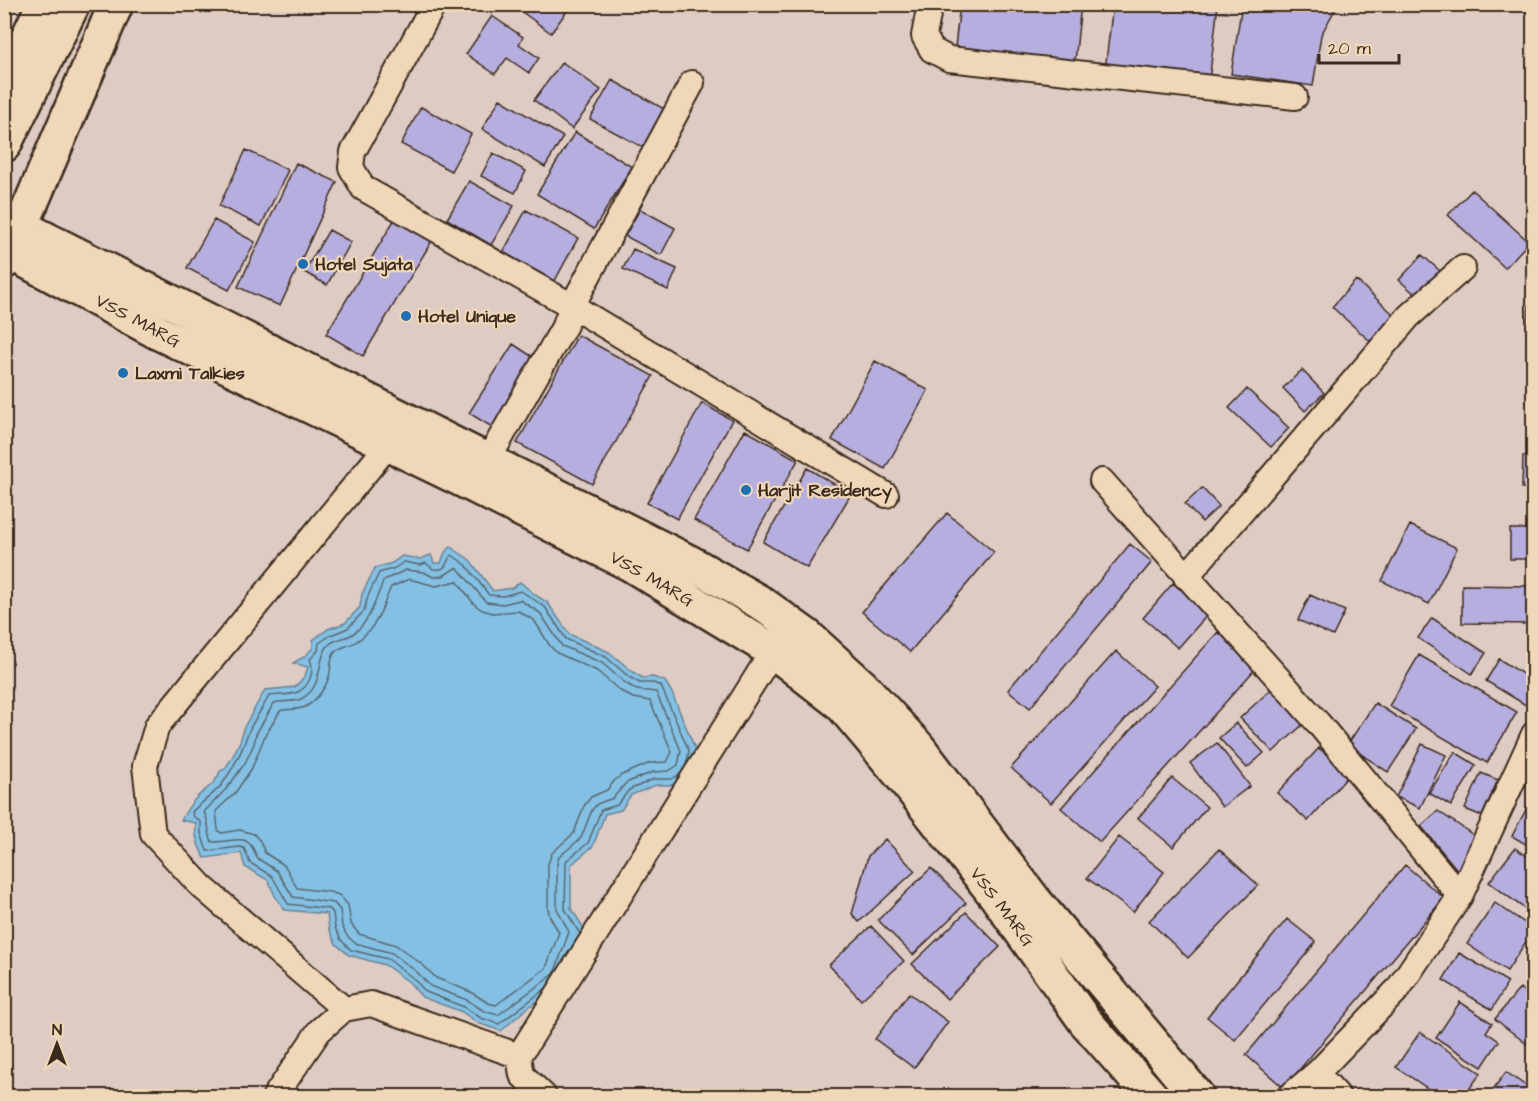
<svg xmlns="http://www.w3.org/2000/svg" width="1538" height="1101" viewBox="0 0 1538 1101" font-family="'Architects Daughter',sans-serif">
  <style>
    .water { fill: #84c0e4; stroke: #678495; stroke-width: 1.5 }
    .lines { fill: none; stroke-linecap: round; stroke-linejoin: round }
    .shore { stroke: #58666d; stroke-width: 1.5 }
    .building { fill: #b6aedf; stroke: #3b2a1e; stroke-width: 1.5 }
    .minor-casing { stroke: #3b2a1e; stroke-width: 28 }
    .secondary-casing { stroke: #3b2a1e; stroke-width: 38 }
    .primary-casing { stroke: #3b2a1e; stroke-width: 38 }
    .minor { stroke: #efd7b7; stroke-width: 24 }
    .secondary { stroke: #efd7b7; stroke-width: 33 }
    .primary { stroke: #efd7b7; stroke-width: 33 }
    .poi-dot { fill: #1f6fb2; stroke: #efd7b7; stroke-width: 2 }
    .labels { text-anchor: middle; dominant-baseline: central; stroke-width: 4.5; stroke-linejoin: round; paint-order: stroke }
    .poi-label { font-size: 18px; font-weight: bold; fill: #3b2a1e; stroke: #efd7b7; text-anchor: start }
    .street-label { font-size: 18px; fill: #3b2a1e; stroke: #efd7b7 }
  </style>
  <rect width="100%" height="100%" fill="#decbc3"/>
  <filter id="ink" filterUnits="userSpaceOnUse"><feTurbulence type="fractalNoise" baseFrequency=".0167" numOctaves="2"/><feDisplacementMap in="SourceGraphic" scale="12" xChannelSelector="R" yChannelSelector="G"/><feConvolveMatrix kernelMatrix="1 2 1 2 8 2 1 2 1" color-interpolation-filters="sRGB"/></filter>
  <g filter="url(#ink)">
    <path class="water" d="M451,547L470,560L493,591L512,588L520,582L534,594L548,603L569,634L609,652L633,672L643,678L653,677L665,681L672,693L696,751L689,775L673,785H656L631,795L621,810L605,814L593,846L571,865V908L583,927L602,928L565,983L526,1009L501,1031L478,1023L462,1012L422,997L409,982L385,965L349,955L336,944L329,929L327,914L285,910L275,896L268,880L245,867L241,853L205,858C198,847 194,836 196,823L181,820C186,811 191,803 198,796C207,788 217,783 220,771L225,769L233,756L241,739L243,729L265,690L295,687L305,676L308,667L293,663L304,657L313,648V640L328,629L345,623L360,607L362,594L375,568L392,563L402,556L420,559L431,555L434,563H441L445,552Z"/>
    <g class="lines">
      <path class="shore" d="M457,567L486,602L503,604L520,600L540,613L562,646L602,663L624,682L637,690L656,692L681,751L678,765L669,771L653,772L626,783L613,798L597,804L592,810L581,838L559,857L557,864V909L569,932L554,974L498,1015L484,1011L467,1000L430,986L417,972L392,953L355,943L347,936L342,926L340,910L334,903L293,897L277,871L257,858C248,829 235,843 212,842C207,832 210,822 204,812L228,787L245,763L254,744L256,734L274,703C282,700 293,703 301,699C324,687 316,663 327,647C332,639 344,639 351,635C371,623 375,599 384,580L406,570L424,572L433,577L443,576Z
        M409,579L436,586L457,581L474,604L482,610L493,613L518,611L534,620L550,646L557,653L597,671L619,690L633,698L650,701L672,752L667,762L650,763L622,775L615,780L607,790L591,797L584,806L574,833L552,853L548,864V908L550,917L559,932L546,968L496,1005L488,1003L471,992L436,978L423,965L396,945L359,934L351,924L348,905L339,895L330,892L297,888L285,866L265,853L260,841L254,834L240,830L221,833L218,830L216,811L235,793L252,768L264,738L280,711C289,708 299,711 307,706C318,699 328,685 330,672C331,665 330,657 336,651C342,646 351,646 357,641C377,628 382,608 391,587Z
        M580,934L565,909L566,861L588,843L601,810L617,805L629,790L654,779H672L681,773
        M545,989L499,1024L481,1018L464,1007L426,992L413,978L388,959L351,950L341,940L335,928L333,913L330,909L288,904L272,876L250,863L244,848L239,847L207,851L201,833V822L193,816L192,812C201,802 215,794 223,783C234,767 242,752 248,733C251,724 264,706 269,696C278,694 290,696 298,692C310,686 315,670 310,659L318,651L319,643L331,635L348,628L364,611L368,596L379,573L395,568L404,562L420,565L426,563L433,569C450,571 443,563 452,555L466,565L489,595L503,596L521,591L545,607L566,639L606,657L629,677L640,683H653L661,686L689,751L686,765"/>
    </g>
    <path class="building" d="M511,4H572L551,33Z
      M960,4H1081L1075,62L955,47Z
      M1113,4H1218L1209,82L1105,70Z
      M1242,4H1338L1321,35L1313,86L1231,74Z
      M492,16L523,37L519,44L539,58L529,73L507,58L495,74L466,54Z
      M562,62L601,90L572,129L534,100Z
      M612,80L666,110L644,148L590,119Z
      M500,99L563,137L545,167L482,129Z
      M421,107L471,134L451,171L401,144Z
      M575,132L632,167L594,229L537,194Z
      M246,150L288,170L261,226L219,206Z
      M493,153L526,171L515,193L481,176Z
      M296,163L337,182L280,306L238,287Z
      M469,181L514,206L491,245L447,219Z
      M1472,190L1529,242L1505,268L1448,215Z
      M640,209L675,228L661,255L625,236Z
      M526,210L578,238L552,286L500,258Z
      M396,217L433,239L363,356L326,334Z
      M214,220L255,242L229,290L187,268Z
      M329,230L351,242L327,285L304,272Z
      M633,249L677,269L668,290L623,269Z
      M1422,255L1448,278L1425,303L1399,280Z
      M1531,270H1534V338L1527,337Z
      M1356,280L1403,323L1379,349L1332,307Z
      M578,335L653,376L592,484L517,443Z
      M513,344L536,359L492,427L469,413Z
      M875,361L928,390L885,469L832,440Z
      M1302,370L1324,393L1305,411L1283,388Z
      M1247,389L1289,428L1271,447L1229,408Z
      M702,403L732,420L677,519L647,503Z
      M745,430L798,460L747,549L694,520Z
      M1523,456L1534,457V489L1522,488Z
      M807,468L851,494L807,568L763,542Z
      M1202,488L1219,506L1202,522L1185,504Z
      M947,513L994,552L910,652L862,612Z
      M1410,525L1457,548L1429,604L1382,581Z
      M1510,529H1534V559H1510Z
      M1130,544L1152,562L1030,708L1008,690Z
      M1173,583L1209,613L1178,648L1143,618Z
      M1462,585L1534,586V624L1462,623Z
      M1310,595L1345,611L1333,636L1298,620Z
      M1432,618L1486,653L1472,674L1418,638Z
      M1218,632L1257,667L1100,842L1061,808Z
      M1116,651L1155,686L1051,803L1011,768Z
      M1419,655L1517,712L1487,763L1389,706Z
      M1499,659L1534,681V700L1529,707L1486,681Z
      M1278,683L1310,718L1273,752L1240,718Z
      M1375,703L1416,729L1388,772L1347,745Z
      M1236,723L1264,753L1247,768L1219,738Z
      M1217,743L1250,786L1222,807L1190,763Z
      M1422,744L1446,755L1420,808L1396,797Z
      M1319,748L1349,775L1308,821L1277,793Z
      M1455,752L1476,765L1451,806L1429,793Z
      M1481,773L1498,780L1482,816L1465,809Z
      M1172,778L1207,807L1173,847L1138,818Z
      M1528,806L1534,809V849L1512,836Z
      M1438,811L1479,839L1459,872L1421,826Z
      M1119,837L1164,872L1133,912L1087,878Z
      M885,839L915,871L859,922L852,914L868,856Z
      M1515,848L1534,861L1533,915L1489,882Z
      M1219,849L1258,885L1188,958L1149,921Z
      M1405,865L1444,898L1284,1088L1246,1055Z
      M931,868L966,903L913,955L878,920Z
      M1495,903L1534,929L1507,971L1467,944Z
      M966,912L1000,947L947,999L912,964Z
      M1287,919L1316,942L1235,1040L1207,1017Z
      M871,926L904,961L861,1000L829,965Z
      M1459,953L1508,982L1492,1010L1443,980Z
      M1520,988L1534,999V1038L1528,1045L1495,1019Z
      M909,993L948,1022L914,1068L875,1039Z
      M1460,1002L1492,1023L1486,1032L1499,1041L1482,1067L1436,1038Z
      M1420,1032L1481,1073L1464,1096H1439L1396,1067Z
      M1506,1072L1529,1088L1534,1082V1096H1488Z"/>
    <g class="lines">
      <g class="minor-casing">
        <path id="minor" d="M434,4L353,152L351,167L363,188L572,306L886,495
          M930,4L924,36L932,50L949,59L1295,97
          M488,460L565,325L572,306L692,83
          M1102,481L1319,724L1460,896
          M1186,577L1409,316L1463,268
          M344,1009L201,886L153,834L145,766L157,726L389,444
          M1317,1073L1338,1096
          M275,1096L319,1031L344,1009L371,1004L519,1056
          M544,1096L522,1075L519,1056L773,651
          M1290,1096L1317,1073L1398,989L1460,896L1534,734"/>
      </g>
      <g class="secondary-casing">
        <path id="secondary" d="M4,218L691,563L761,603L807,636L863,687L918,747L1034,900L1197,1096
          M4,249L159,333L458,478L630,564L773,651L841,704L900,774L996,896L1085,1021L1151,1096"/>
      </g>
      <g class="primary-casing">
        <path id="primary" d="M4,87L44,4
          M4,145L73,4
          M4,262L21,227L116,4"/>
      </g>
      <use href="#minor" class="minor"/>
      <use href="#secondary" class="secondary"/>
      <use href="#primary" class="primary"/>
    </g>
  </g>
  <g class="poi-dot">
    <circle cx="303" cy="264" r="6"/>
    <circle cx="406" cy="316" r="6"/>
    <circle cx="123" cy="373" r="6"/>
    <circle cx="746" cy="490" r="6"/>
  </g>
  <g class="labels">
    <g class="poi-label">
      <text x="315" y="264">Hotel Sujata</text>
      <text x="418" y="316">Hotel Unique</text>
      <text x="135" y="373">Laxmi Talkies</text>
      <text x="758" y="490">Harjit Residency</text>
    </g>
    <g class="street-label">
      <text transform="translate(138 321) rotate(28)">VSS MARG</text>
      <text transform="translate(652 579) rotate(30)">VSS MARG</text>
      <text transform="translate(1002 907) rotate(53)">VSS MARG</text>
    </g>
  </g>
  <rect width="1538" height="1101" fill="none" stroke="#efd7b7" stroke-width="24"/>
  <rect x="12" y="12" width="1514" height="1077" fill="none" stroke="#3b2a1e" stroke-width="2" filter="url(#ink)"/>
  <g transform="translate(57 1044)" stroke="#efd7b7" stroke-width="4.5" paint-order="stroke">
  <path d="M0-4.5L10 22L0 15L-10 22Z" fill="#3b2a1e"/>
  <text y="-9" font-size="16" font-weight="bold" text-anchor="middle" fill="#3b2a1e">N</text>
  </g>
  <path d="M1319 54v9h80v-9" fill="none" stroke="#3b2a1e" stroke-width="3"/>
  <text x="1328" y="54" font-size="18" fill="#3b2a1e" stroke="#efd7b7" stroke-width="4.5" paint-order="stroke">20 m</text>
</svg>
